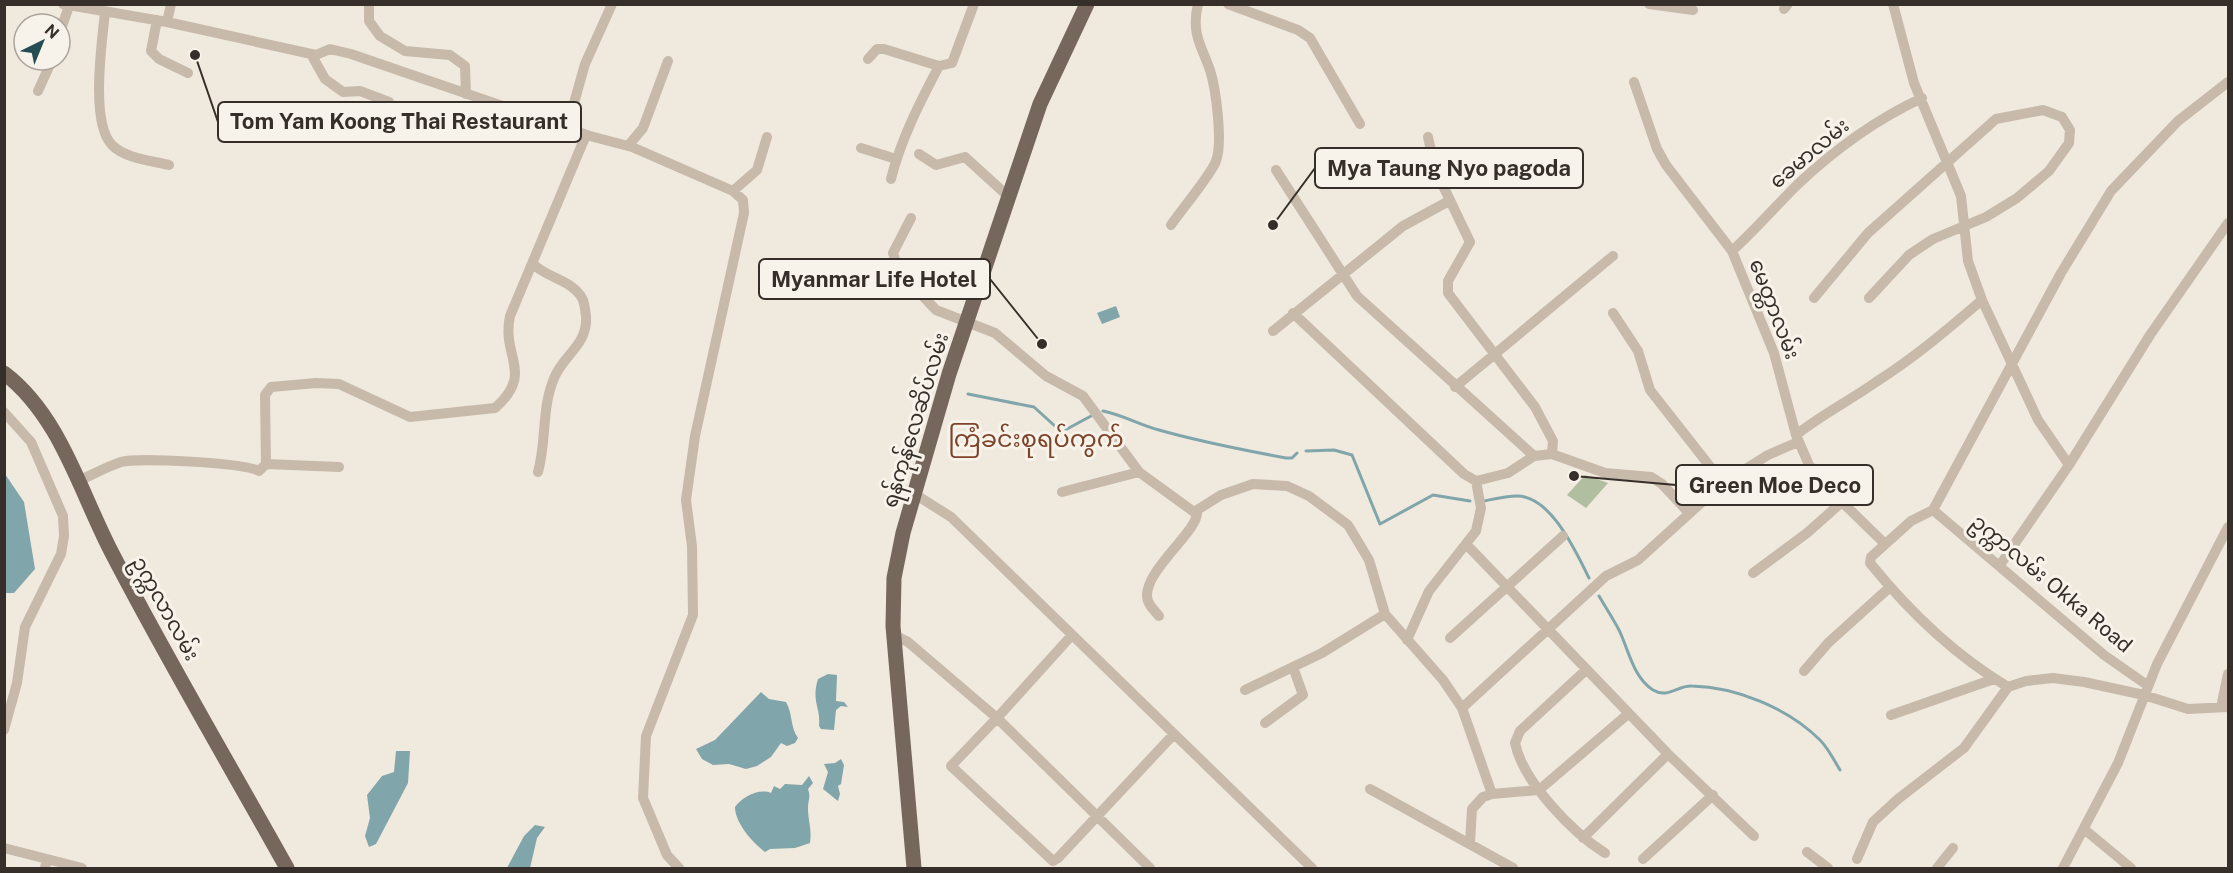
<svg xmlns="http://www.w3.org/2000/svg" width="2233" height="873" viewBox="0 0 2233 873" font-family="'Public Sans','Noto Sans Myanmar',sans-serif">
  <style>
    .green { fill: #b1be9f }
    .water { fill: #80a5aa }
    .lines { fill: none; stroke-linecap: round; stroke-linejoin: round }
    .stream { stroke: #80a5aa; stroke-width: 3 }
    .minor { stroke: #c7baab; stroke-width: 10 }
    .primary { stroke: #76675c; stroke-width: 15 }
    .labels { text-anchor: middle; dominant-baseline: central; stroke-width: 6; stroke-linejoin: round; paint-order: stroke }
    .street-label { font-size: 21px; fill: #362e29; stroke: #f8f3ea }
    .quarter-label { font-size: 24px; fill: #7d442a; stroke: #f8f3ea }
    .leader { fill: none; stroke: #362e29; stroke-width: 2 }
    .callout-dot { fill: #362e29; stroke: #f8f3ea; stroke-width: 2 }
    .callout { fill: #f8f3ea; stroke: #362e29; stroke-width: 2 }
    .callout-label { font-size: 22px; text-anchor: middle; font-weight: bold; fill: #362e29 }
  </style>
  <rect width="100%" height="100%" fill="#f0e9de"/>
  <path class="green" d="M1585,475L1608,483L1586,508L1567,495Z"/>
  <path class="water" d="M1116,306L1120,317L1102,324L1097,313Z
    M5,474L24,502L35,569L14,593H5Z
    M828,674L837,675L836,701L844,702L848,707L841,706L836,710L834,730L821,729L819,726C821,707 811,702 818,679Z
    M761,692L769,699L786,702C793,714 790,727 798,738L795,743L787,746L781,743L771,757L757,766L746,769L729,764L713,765L702,759L696,749L715,740Z
    M396,751H410L408,783L376,844L369,847L365,836L370,818L367,795L382,776L394,772Z
    M841,759L844,765L841,784L838,786L840,794L838,801L823,789L828,772L824,764L835,763Z
    M809,776L813,783L808,789C811,797 808,800 808,808C808,821 812,829 810,843L795,848L770,849L765,852C753,843 735,823 735,807C742,797 759,788 771,793L774,786L780,789L785,784L802,785Z
    M535,825L545,827L537,838L530,868H507L524,836Z"/>
  <g class="lines">
    <path class="stream" d="M968,394L1034,407L1056,427L1067,429L1091,416
      M1103,411C1123,415 1140,425 1159,430C1201,442 1243,450 1286,458H1292L1297,453
      M1306,451L1334,450L1352,455L1380,524L1433,495L1470,501
      M1484,501C1494,499 1506,496 1517,496C1551,496 1576,552 1589,578
      M1599,596C1606,608 1614,620 1620,632C1629,652 1634,678 1653,690C1668,699 1678,685 1692,686C1736,687 1788,708 1820,740C1828,748 1834,760 1840,770"/>
    <path class="minor" d="M63,4L167,22L316,55L330,49L351,54L590,136L632,147L733,191L743,200L744,213L695,436L686,500L692,546L693,615L646,736L643,798L667,855L679,868
      M369,4V21L380,36L405,51L450,55L465,66L466,94
      M1228,4L1298,30L1310,38L1360,124
      M1649,4L1693,10
      M1893,4L1914,83L1961,196L1968,261L1982,300L2038,420L2069,465
      M1784,9L1788,4
      M105,12C102,42 90,123 112,145C124,158 153,161 169,165
      M157,20L151,51L159,59L188,73
      M167,22L171,4
      M60,32L69,6
      M311,54L325,79L343,92L360,91L389,102
      M868,59L877,49H884L939,66
      M1634,82L1657,149L1666,165L1732,251L1774,353L1796,435L1809,465L1842,502L1884,543
      M38,91L52,60
      M567,128L585,64L612,4
      M1428,137L1435,169L1470,242L1448,281V293L1535,407L1553,441L1552,454
      M628,146L643,128L668,61
      M861,148L896,159
      M919,154L936,165L965,157L1010,198
      M1276,170L1357,296L1534,456
      M891,179C901,139 920,102 939,66L952,63L974,4
      M733,191L757,170L767,137
      M911,218L893,253L899,271L936,310L995,333L1046,376L1083,396L1139,472L1194,512L1221,495L1253,484L1287,486L1309,496L1348,525L1369,560L1385,614L1443,680L1462,708L1492,794
      M1171,225C1181,210 1211,175 1216,161C1223,143 1216,89 1210,70C1201,45 1191,33 1198,4
      M1732,251C1755,230 1775,207 1797,185C1833,151 1877,119 1922,98
      M533,264C547,278 572,280 582,298C585,303 585,311 586,316C588,344 565,354 555,376C541,407 547,440 538,472
      M1814,298L1868,233L1996,119L2043,110L2062,117L2070,130L2069,143L2049,171L2017,198L1986,217L1933,239L1909,255L1869,298
      M1293,313L1464,474L1476,481L1508,473L1534,456L1552,454
      M1613,313L1638,351L1650,390L1723,483
      M1273,331L1403,226L1449,201
      M1455,387L1613,256
      M4,412L31,442L63,516L64,536L61,554L25,627L17,683L4,730
      M1796,435C1821,415 1849,401 1876,382C1914,358 1948,329 1982,300
      M1552,454L1605,473L1651,477L1662,484L1689,513
      M266,464L339,467
      M78,481C92,475 106,467 121,462C137,457 245,463 259,471L266,464L265,395L271,387L316,383L339,384L410,417L495,408C535,373 501,357 510,316L586,135
      M1062,492L1139,472
      M913,493L951,517L1312,868
      M1933,510L2104,655L2147,685
      M1466,544L1668,754L1754,836
      M2000,565L2069,465L2150,335L2228,223
      M1753,573L1807,533L1842,502
      M1159,616C1154,610 1147,604 1147,596C1146,569 1199,530 1197,512
      M894,635L908,642L997,718L1072,635
      M1450,638L1563,536
      M1407,640L1429,591L1476,531L1481,508L1476,481
      M1586,670L1520,731L1515,743C1523,782 1573,833 1605,853
      M1804,671L1828,643L1890,587
      M2008,687C1956,656 1908,610 1870,563L1871,557L1911,521L1933,510L2061,273L2111,191L2178,121L2228,82
      M1245,690L1322,653L1385,614
      M2221,707L2228,674
      M1462,708L1606,576L1638,560L1723,483L1768,455L1798,442
      M1891,715L1994,679
      M1265,723L1303,695L1293,667
      M1370,789L1513,868
      M2084,829L2131,868
      M1583,838L1668,754
      M1470,843L1472,809L1483,797L1492,794L1539,790L1628,714
      M4,848L47,859L45,868
      M1807,852L1828,868
      M47,859L82,868
      M1643,859L1713,795
      M1857,859L1873,822L1898,799L1964,748L2008,687L2026,681L2053,678L2084,682L2144,695L2188,709L2228,707
      M1150,868L997,718L951,766L1053,861L1058,858L1174,734
      M1937,868L1953,848
      M2063,868L2118,763L2157,664L2228,527"/>
    <path class="primary" d="M4,373C61,416 81,495 113,555C168,661 229,764 287,868
      M914,868L893,626L894,578L903,533L949,374L1040,104L1087,4"/>
  </g>
  <g class="labels">
    <g class="street-label">
      <text transform="translate(1809 153) rotate(-40)">ခေမာလမ်း</text>
      <text transform="translate(1775 309) rotate(69)">မေတ္တာလမ်း</text>
      <text transform="translate(915 420) rotate(-73)">ရန်ကုန်လေဆိပ်လမ်း</text>
      <text transform="translate(2052 583) rotate(40)">ဥက္ကာလမ်း Okka Road</text>
      <text transform="translate(166 608) rotate(61)">ဥက္ကလာလမ်း</text>
    </g>
    <g class="quarter-label">
      <text x="1036" y="438">ကြံခင်းစုရပ်ကွက်</text>
    </g>
  </g>
  <path class="leader" d="M195 55L218 122M1273 225L1315 168M1042 344L990 279M1574 476L1676 485"/>
  <g class="callout-dot">
    <circle cx="195" cy="55" r="6"/>
    <circle cx="1273" cy="225" r="6"/>
    <circle cx="1042" cy="344" r="6"/>
    <circle cx="1574" cy="476" r="6"/>
  </g>
  <g class="callout">
    <rect x="218" y="102" width="363" height="40" rx="6"/>
    <rect x="1315" y="148" width="268" height="40" rx="6"/>
    <rect x="759" y="259" width="231" height="40" rx="6"/>
    <rect x="1676" y="465" width="197" height="40" rx="6"/>
  </g>
  <g class="callout-label">
    <text x="399" y="129">Tom Yam Koong Thai Restaurant</text>
    <text x="1449" y="176">Mya Taung Nyo pagoda</text>
    <text x="874" y="287">Myanmar Life Hotel</text>
    <text x="1775" y="493">Green Moe Deco</text>
  </g>
  <rect width="2233" height="873" fill="none" stroke="#362e29" stroke-width="12"/>
  <g transform="translate(42 42) rotate(43)"><circle r="28" fill="#f8f3ea" stroke="#aaa49d" stroke-width="1.5"/>
  <path d="M0-4.5L10 22L0 15L-10 22Z" fill="#234c53"/>
  <text y="-9" font-size="16" font-weight="bold" text-anchor="middle" fill="#362e29">N</text>
  </g>
</svg>
